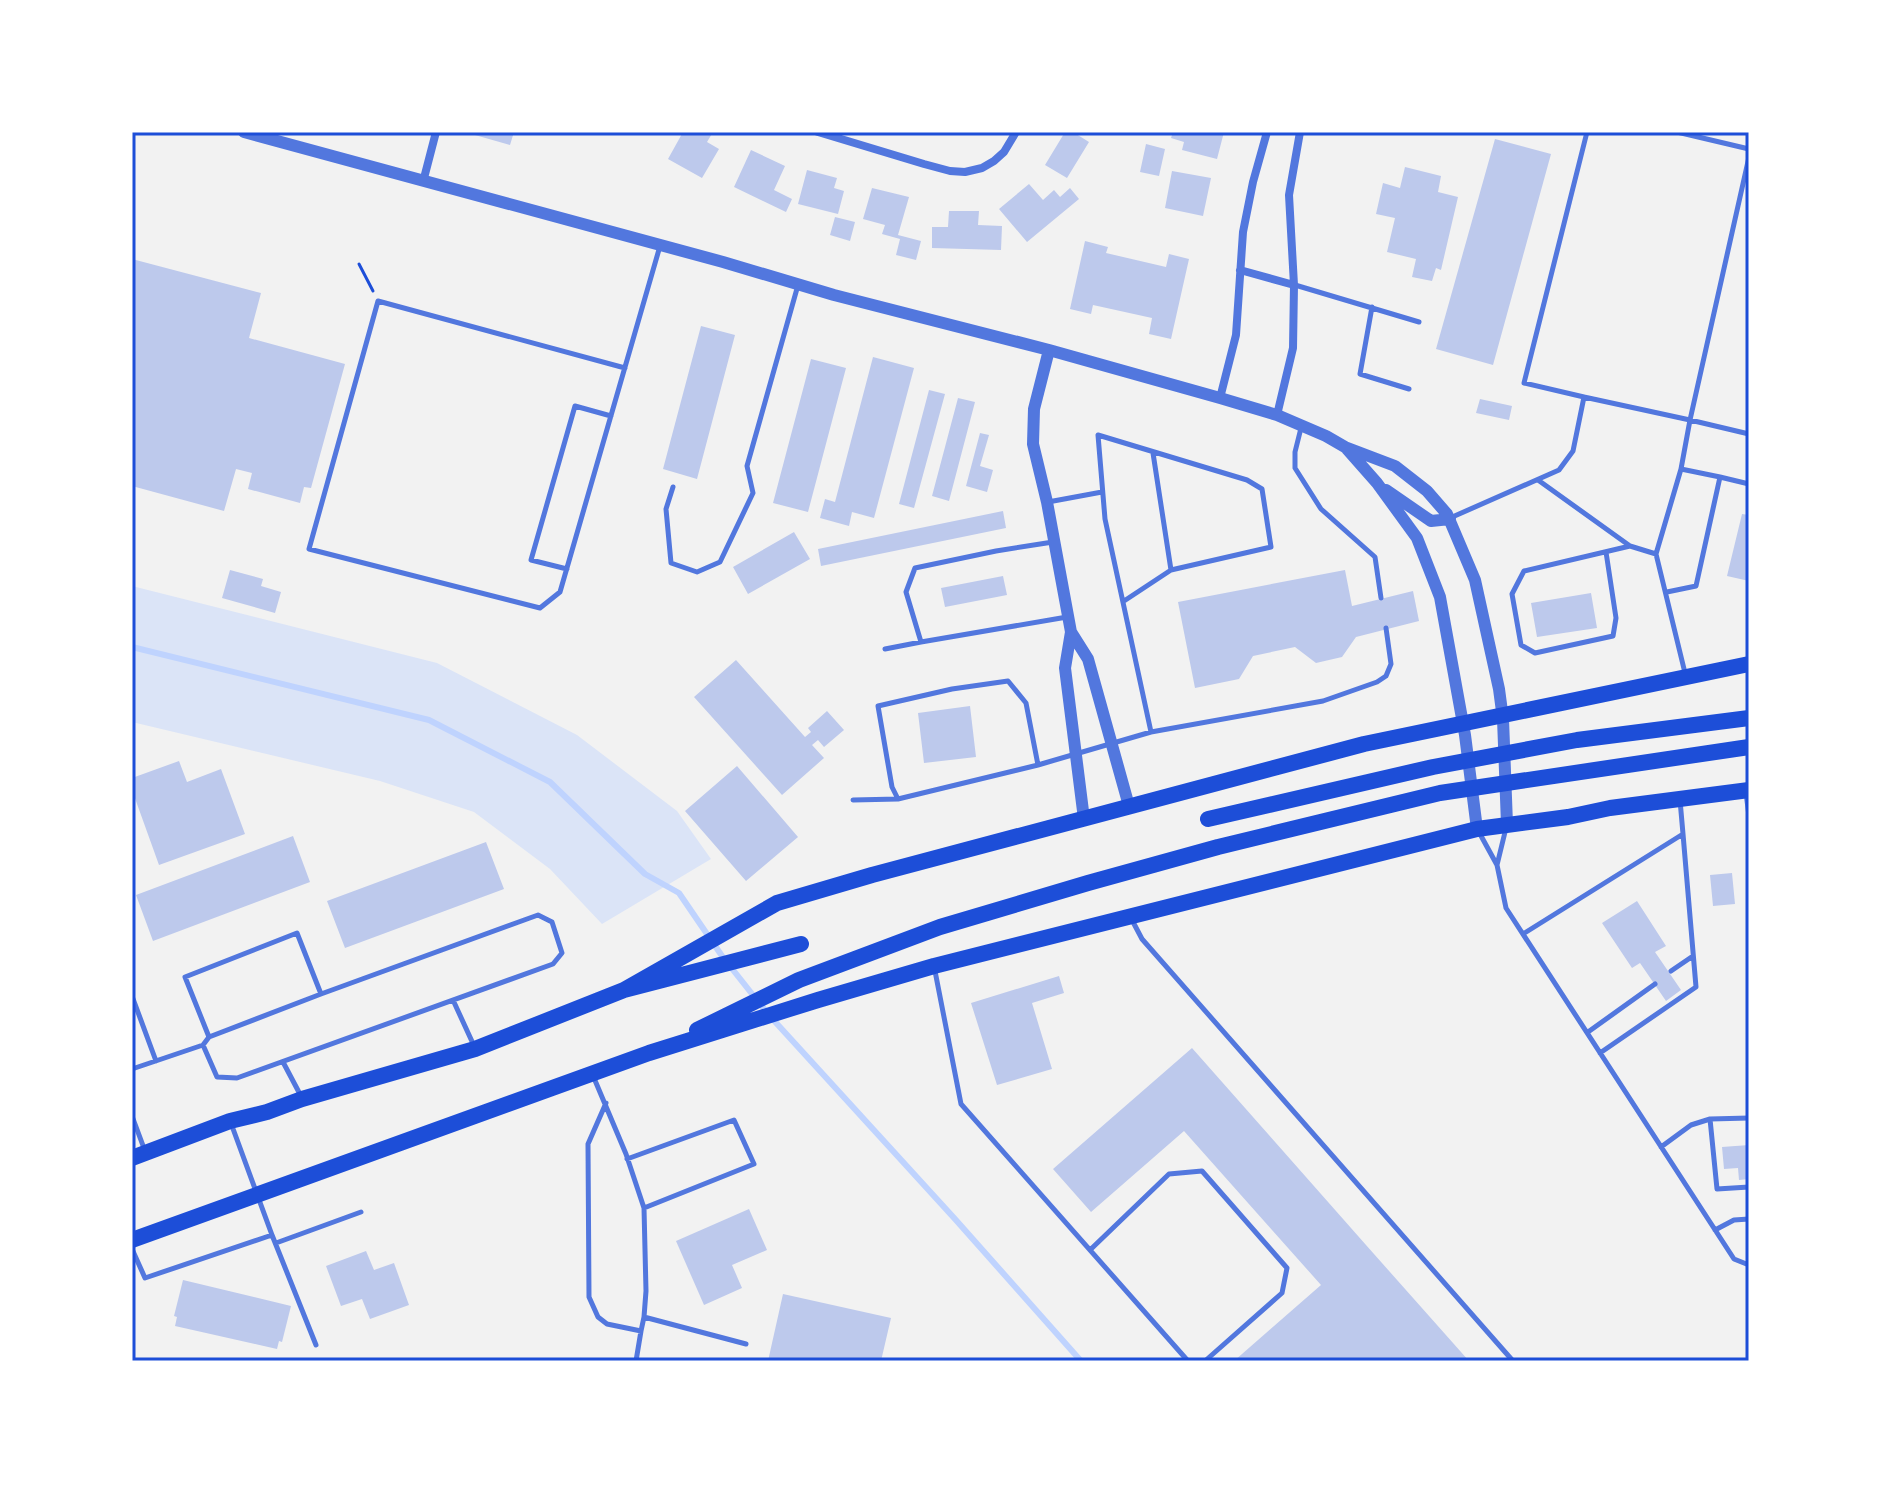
<svg xmlns="http://www.w3.org/2000/svg" width="1881" height="1493" viewBox="0 0 1881 1493" font-family="Raleway,sans-serif">
  <style>
    .green { fill: #dbe4f7 }
    .lines { fill: none; stroke-linecap: round; stroke-linejoin: round }
    .stream { stroke: #bfd3fe; stroke-width: 6 }
    .building { fill: #bdc9ec }
    .path { stroke: #1d4ed8; stroke-width: 3 }
    .service { stroke: #5277de; stroke-width: 5 }
    .minor { stroke: #5277de; stroke-width: 8 }
    .tertiary { stroke: #5277de; stroke-width: 12 }
    .primary { stroke: #1d4ed8; stroke-width: 16 }
    .neatline { fill: none; stroke: #1d4ed8; stroke-width: 3 }
  </style>
  <rect width="100%" height="100%" fill="#f2f2f2"/>
  <path class="green" d="M132,586L437,663L577,735L677,811L711,859L602,924L550,869L474,812L380,781L132,722Z"/>
  <g class="lines">
    <path class="stream" d="M132,647L429,720L550,782L645,874L679,893L722,956L768,1014L955,1219L1081,1361"/>
  </g>
  <path class="building" d="M476,132H514L510,145L475,135Z
    M683,132H713L707,142L719,149L702,178L668,159Z
    M1065,132H1073L1089,142L1067,178L1045,165Z
    M1173,132H1224L1217,159L1182,150L1184,142L1171,138Z
    M1495,139L1551,154L1493,365L1436,349Z
    M1146,144L1165,149L1159,176L1140,172Z
    M751,150L785,166L774,190L792,199L786,212L734,187Z
    M1405,167L1441,176L1438,192L1458,197L1441,270L1436,268L1432,281L1412,277L1416,259L1387,252L1395,218L1376,214L1383,183L1400,188Z
    M807,170L837,178L834,188L844,191L838,214L798,204Z
    M1172,171L1211,178L1203,216L1165,208Z
    M1029,184L1043,200L1054,190L1060,197L1070,188L1079,199L1027,242L999,209Z
    M872,188L909,197L898,235L921,241L916,260L896,255L900,239L882,234L885,225L863,219Z
    M949,211H979L978,225L1002,226L1001,250L932,248V227H948Z
    M835,217L855,222L850,241L830,235Z
    M1085,241L1108,247L1106,253L1166,267L1169,254L1189,259L1171,339L1149,334L1152,318L1093,305L1091,314L1070,309Z
    M132,259L261,293L249,338L345,364L311,488L304,487L300,503L248,489L252,473L236,469L224,511L132,486Z
    M701,326L735,335L697,479L663,469Z
    M873,357L914,368L874,518L852,512L849,526L820,518L825,499L835,502Z
    M811,359L846,368L808,512L773,503Z
    M929,390L945,394L914,508L899,504Z
    M958,398L975,402L949,501L932,496Z
    M1480,399L1512,406L1509,420L1476,413Z
    M980,433L989,435L980,466L993,470L987,492L966,486Z
    M1003,511L1006,528L821,566L818,549Z
    M1742,514L1749,515V581L1727,576Z
    M794,532L810,559L748,594L733,567Z
    M230,570L263,579L261,586L281,592L275,613L222,598Z
    M1345,570L1352,606L1413,591L1419,621L1356,637L1342,657L1316,663L1295,647L1253,656L1239,679L1195,688L1178,602Z
    M1003,576L1007,595L945,607L941,588Z
    M1591,593L1597,628L1537,637L1531,603Z
    M736,660L805,737L811,732L808,728L827,711L844,730L824,747L818,740L812,745L824,758L782,795L694,697Z
    M970,706L976,757L924,763L918,713Z
    M179,761L187,782L221,769L245,834L159,865L132,790V778Z
    M737,766L798,837L746,881L685,811Z
    M293,836L310,882L153,941L136,895Z
    M486,842L504,889L345,948L327,901Z
    M1732,873L1735,904L1713,906L1710,875Z
    M1637,901L1666,946L1655,952L1681,990L1666,1001L1640,963L1632,968L1602,923Z
    M1059,976L1064,993L1032,1003L1052,1069L997,1085L971,1003Z
    M1192,1048L1366,1245L1469,1361H1234L1321,1285L1184,1131L1091,1212L1053,1169Z
    M1749,1145V1179L1739,1180L1738,1168L1724,1169L1722,1147Z
    M749,1209L767,1250L732,1265L742,1288L704,1305L676,1241Z
    M366,1251L374,1270L394,1263L409,1305L370,1319L362,1299L341,1306L326,1266Z
    M183,1280L291,1306L282,1342L279,1341L277,1349L175,1326L177,1317L174,1316Z
    M783,1294L891,1318L881,1361H768Z"/>
  <g class="lines">
    <path class="path" d="M359,264L373,291"/>
    <path class="service" d="M1677,132L1749,149
      M1295,285L1419,322
      M1372,307L1360,374L1409,389
      M625,368L378,301L309,549L540,608L560,592L660,246
      M1584,397L1524,383L1587,132
      M1301,428L1295,452V468L1321,509L1375,557L1381,598
      M1153,453L1171,570
      M1681,469L1720,477
      M1538,480L1630,546L1656,554
      M673,487L666,509L671,563L697,572L720,562L753,493L747,466L798,285
      M1048,502L1102,492
      M1450,518L1559,470L1573,451L1584,397L1690,420L1749,157
      M1053,542L996,551L915,568L906,592L921,642L1067,617
      M1606,552L1616,618L1613,636L1535,653L1521,645L1512,594L1524,571L1630,546
      M567,569L531,560L575,406L611,416
      M1667,592L1696,586L1720,477L1749,484
      M1124,601L1171,570L1271,547L1262,489L1247,480L1098,435L1105,519L1151,732
      M885,649L921,642
      M1685,673L1656,554L1681,469L1690,420L1749,434
      M1008,681L1026,703L1038,765L898,799L892,787L878,706L952,689Z
      M1038,765L1151,732L1323,701L1377,682L1386,676L1391,664L1386,628
      M1746,793L1749,816
      M853,800L898,799
      M1480,834L1497,865L1506,828
      M1497,865L1506,908L1734,1259L1749,1265
      M1132,920L1142,939L1513,1361
      M1523,934L1683,834L1680,800
      M935,971L961,1104L1188,1361
      M1671,971L1693,956
      M132,996L156,1061
      M453,1000L475,1048
      M1588,1032L1655,984
      M209,1037L185,977L297,933L321,994
      M1600,1053L1696,987L1683,834
      M283,1062L302,1098
      M132,1069L203,1045L217,1077L237,1078L553,964L562,953L552,922L538,915L321,994L209,1037L203,1045
      M594,1078L626,1154L644,1208L646,1291L644,1317L641,1331
      M606,1103L588,1144L589,1297L598,1317L607,1324L641,1331L636,1361
      M132,1116L145,1151
      M1710,1119L1717,1189L1749,1187
      M1661,1147L1691,1125L1710,1119L1749,1118
      M627,1159L734,1120L754,1164L644,1208
      M1715,1230L1734,1220L1749,1219
      M272,1235L316,1345
      M276,1243L361,1212
      M132,1249L145,1278L272,1235L232,1126
      M1090,1250L1169,1174L1202,1171L1287,1268L1282,1293L1205,1361
      M644,1317L746,1344"/>
    <path class="minor" d="M818,132L924,164L950,171L965,172L982,168L994,161L1004,152L1016,132
      M423,182L436,132
      M1240,270L1294,285
      M1220,398L1236,335L1243,232L1253,182L1267,132
      M1277,415L1293,348L1294,285L1289,195L1300,132"/>
    <path class="tertiary" d="M244,132L723,262L834,295L1049,350L1220,398L1277,415L1326,436L1345,447L1395,466L1427,491L1447,514L1475,580L1499,689L1503,719L1507,824
      M1049,350L1034,409L1033,444L1047,502L1071,632L1065,668L1084,819
      M1347,449L1377,483L1417,538L1440,597L1465,735L1477,829
      M1386,490L1431,521L1450,519
      M1071,632L1088,659L1129,806"/>
    <path class="primary" d="M1208,819L1433,767L1577,740L1749,718
      M624,990L777,903L872,875L1364,744L1749,664
      M697,1030L799,980L940,927L1088,883L1218,847L1440,793L1749,747
      M132,1158L230,1121L267,1112L302,1099L475,1049L624,990L801,944
      M132,1240L649,1053L818,1000L934,966L1477,829L1568,817L1610,808L1749,790"/>
  </g>
  <rect width="1881" height="1493" fill="none" stroke="#ffffff" stroke-width="268"/>
  <rect x="134" y="134" width="1613" height="1225" class="neatline"/>
</svg>
